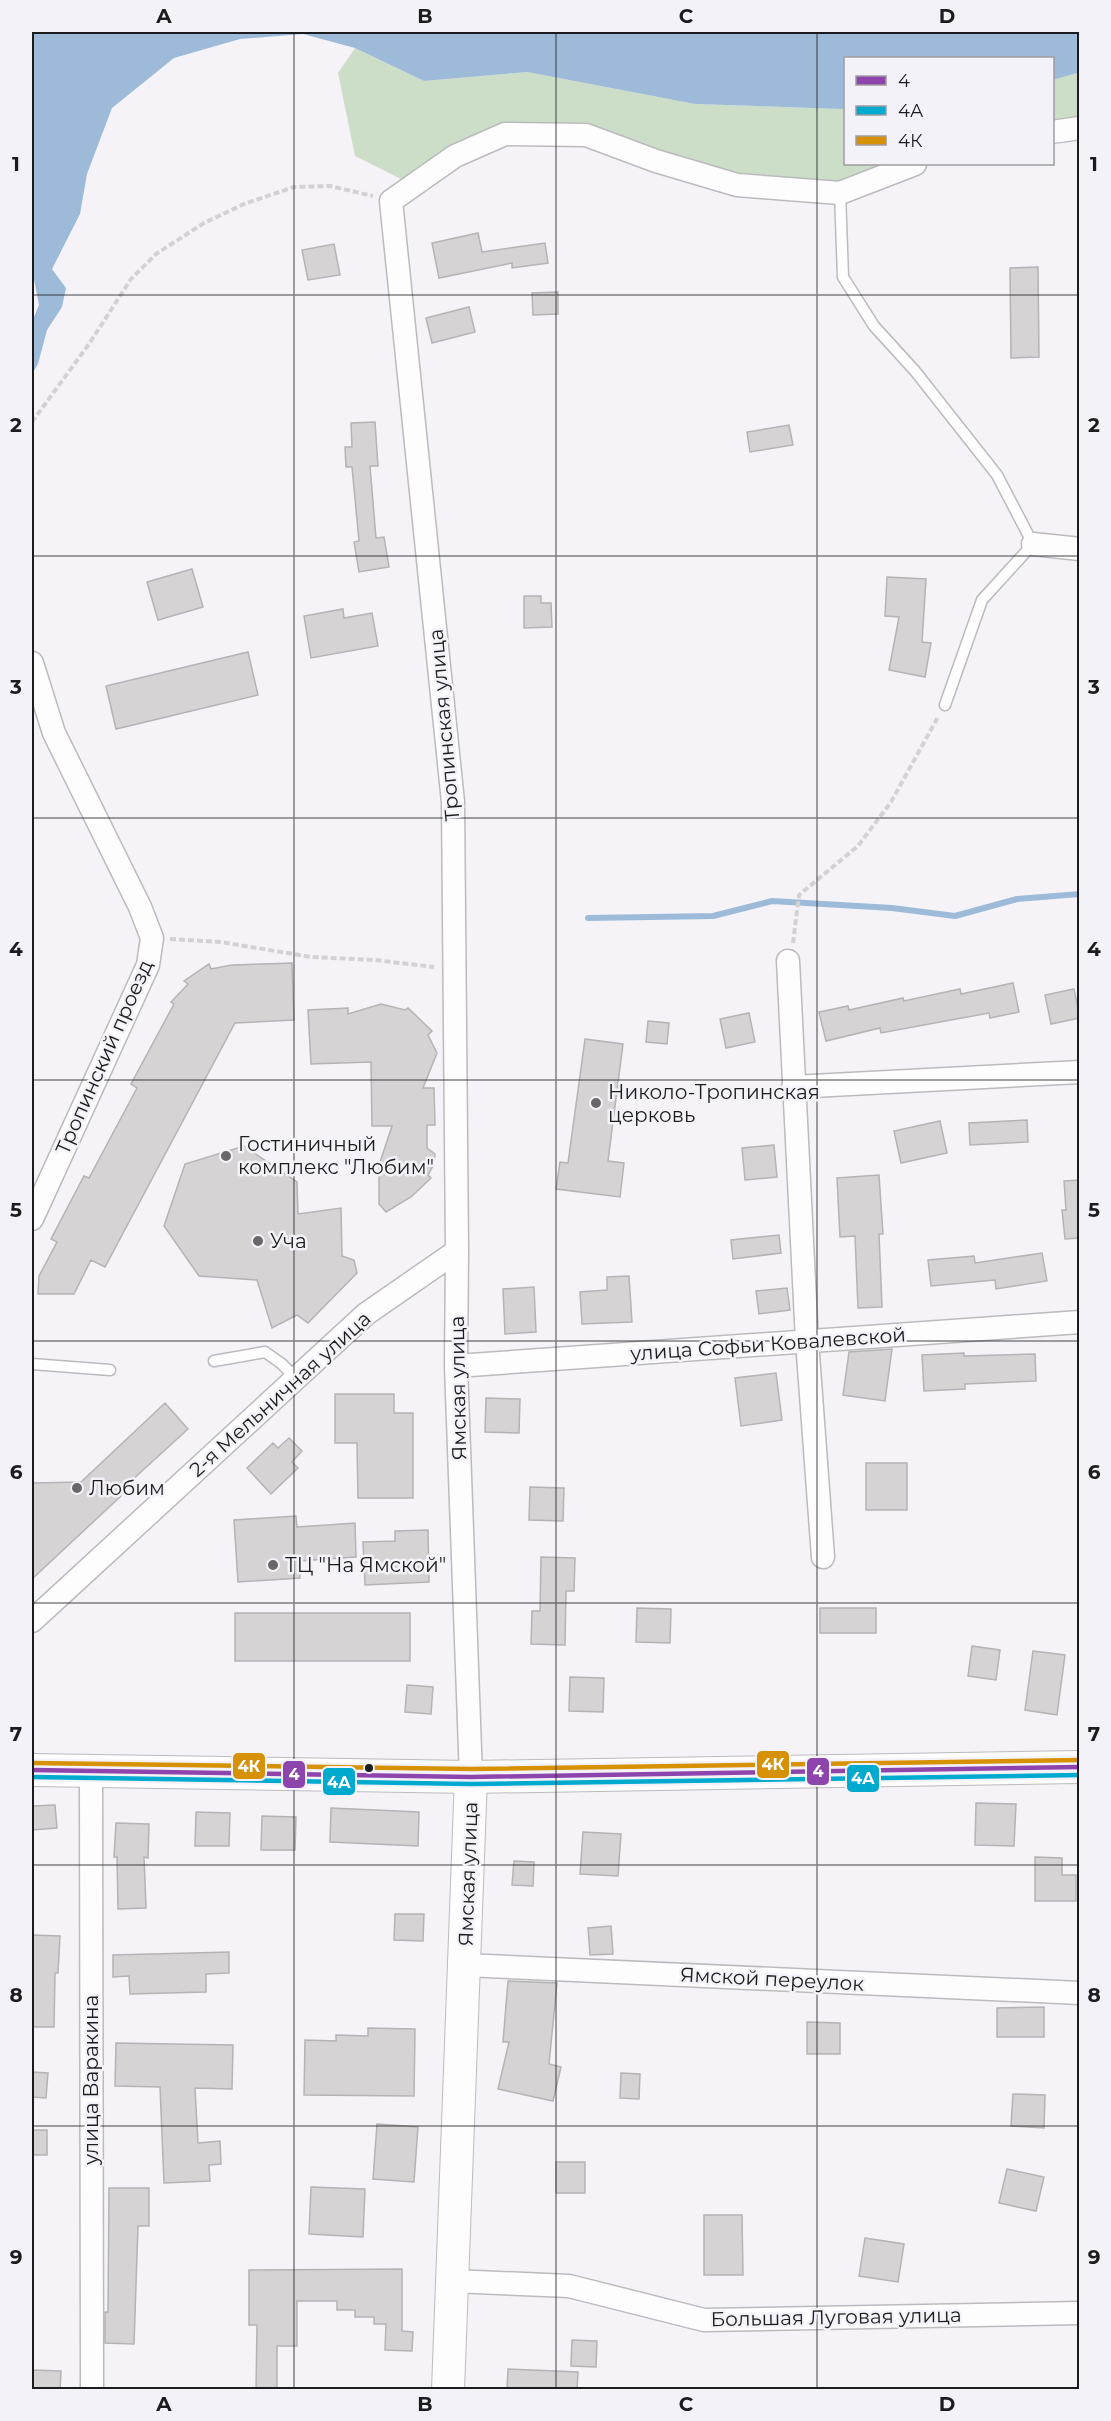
<svg xmlns="http://www.w3.org/2000/svg" width="1111" height="2421" viewBox="0 0 1111 2421" font-family="Montserrat,sans-serif">
  <style>
    .green { fill: #ccdec8 }
    .water { fill: #9dbbd9 }
    .lines { fill: none; stroke-linecap: round; stroke-linejoin: round }
    .stream { stroke: #9dbbd9; stroke-width: 6 }
    .building { fill: #d5d3d4; stroke: #b5b3b4; stroke-width: 1.5 }
    .lane-casing { stroke: #bbbabd; stroke-width: 13 }
    .street-casing { stroke: #bbbabd; stroke-width: 25 }
    .secondary-casing { stroke: #bbbabd; stroke-width: 34 }
    .path { stroke: #d2d2d3; stroke-width: 4; stroke-dasharray: 6 3; stroke-linecap: butt }
    .lane { stroke: #fefdfe; stroke-width: 10 }
    .street { stroke: #fefdfe; stroke-width: 22 }
    .secondary { stroke: #fefdfe; stroke-width: 32 }
    .bus-1-casing { stroke: #f4f2f9; stroke-width: 9 }
    .bus-2-casing { stroke: #f4f2f9; stroke-width: 9 }
    .bus-3-casing { stroke: #f4f2f9; stroke-width: 9 }
    .bus-1 { stroke: #8e44ad; stroke-width: 4.5 }
    .bus-2 { stroke: #00a9ce; stroke-width: 4.5 }
    .bus-3 { stroke: #d69104; stroke-width: 4.5 }
    .grid { fill: none; stroke: #1c1b1d; stroke-width: 1.5; stroke-opacity: 0.55 }
    .poi-dot { fill: #68676a; stroke: #f4f2f9; stroke-width: 2 }
    .bus-dot { fill: #1c1b1d; stroke: #f4f2f9; stroke-width: 2 }
    .labels { text-anchor: middle; dominant-baseline: central; stroke-width: 5; stroke-linejoin: round; paint-order: stroke }
    .street-label { font-size: 20px; fill: #1c1b1d; stroke: #f4f2f9 }
    .poi-label { font-size: 20px; fill: #1c1b1d; stroke: #f4f2f9; text-anchor: start }
    .line-badge { stroke: #f4f2f9; stroke-width: 2 }
    .badge-label { font-size: 16px; text-anchor: middle; font-weight: bold; fill: #fff }
    .neatline { fill: none; stroke: #1c1b1d; stroke-width: 2 }
    .grid-label { font-size: 20px; text-anchor: middle; font-weight: bold; fill: #1c1b1d }
  </style>
  <rect width="100%" height="100%" fill="#f5f3f8"/>
  <path class="green" d="M355,48L424,81L527,72L695,104L845,109L846,164H915L840,193L775,188L586,135L505,134L413,185L355,156L338,73Z
    M1079,72V128L1053,132V80Z"/>
  <path class="water" d="M32,32H1079L1080,72L1053,80L1052,58H846L845,109H841L695,104L527,72L424,81L355,48L303,34L240,39L174,58L112,108L87,174L80,214L52,269L66,288L62,307L47,330L38,364L32,374V322L39,305L32,269Z"/>
  <g class="lines">
    <path class="stream" d="M588,918L713,916L772,901L892,908L955,916L1017,899L1080,894"/>
  </g>
  <path class="building" d="M478,233L482,252L545,243L548,263L512,268V263L439,278L432,243Z
    M334,244L340,275L308,280L302,250Z
    M1038,267L1039,357L1011,358L1010,268Z
    M558,292V314L533,315L532,293Z
    M469,307L475,332L432,343L426,318Z
    M375,422L378,466H370L376,538L384,537L389,567L359,572L354,542L359,541L352,467H346L345,447H352L351,423Z
    M789,425L793,445L750,452L747,432Z
    M192,569L203,607L158,620L147,582Z
    M887,577L926,579L922,642L931,643L925,677L889,670L899,617L885,616Z
    M524,596H541V603H551L552,627L524,628Z
    M343,609L344,618L372,613L378,646L311,658L304,616Z
    M248,652L258,695L116,729L106,686Z
    M292,963L294,1020L235,1023L105,1267L91,1260L74,1294H38L39,1276L57,1242L51,1239L84,1176L89,1178L137,1088L131,1084L174,1004L171,1002L188,984L184,981L209,964L211,969L232,965Z
    M1013,983L1019,1012L990,1018L989,1013L881,1033L880,1028L826,1041L819,1012L848,1006L849,1010L903,998L904,1001L960,989L961,994Z
    M1074,989L1080,1018L1051,1024L1045,995Z
    M381,1004L405,1010L408,1008L432,1031L428,1035L437,1053L423,1088H434L435,1125H427V1148L435,1154L434,1164L428,1175L431,1178L411,1197L386,1212L379,1204V1165L392,1126H372L371,1062L311,1064L308,1010L348,1008V1014Z
    M749,1013L755,1042L726,1048L720,1019Z
    M648,1021L669,1023L667,1044L646,1042Z
    M585,1039L623,1044L608,1161L624,1163L620,1197L556,1189L560,1162L568,1163Z
    M1027,1120L1028,1142L970,1145L969,1123Z
    M940,1121L947,1153L901,1163L894,1131Z
    M774,1145L777,1177L745,1180L742,1148Z
    M244,1146L297,1182L298,1214L341,1208L342,1256L354,1260L357,1273L308,1323L297,1315L272,1328L257,1280L199,1276L164,1226L185,1164Z
    M879,1175L883,1234H879L882,1307L858,1308L855,1236L840,1237L837,1178Z
    M1080,1180V1238L1065,1239L1062,1210H1066L1064,1181Z
    M779,1235L781,1253L733,1259L731,1240Z
    M1042,1253L1047,1281L996,1289L995,1280L931,1286L928,1260L974,1256L975,1263Z
    M629,1276L632,1322L582,1324L580,1292L607,1290V1277Z
    M534,1287L536,1332L505,1334L503,1289Z
    M787,1288L790,1310L759,1314L756,1291Z
    M892,1349L885,1401L843,1395L849,1352Z
    M964,1353V1356L1035,1354L1036,1381L965,1384V1389L924,1391L922,1355Z
    M776,1373L782,1420L741,1426L735,1378Z
    M335,1394H394V1413H413V1498H358L357,1443H335Z
    M486,1398L520,1399L519,1433L485,1432Z
    M165,1403L188,1429L118,1493L121,1496L32,1579V1483L81,1482Z
    M289,1438L302,1451L292,1462L298,1468L271,1494L247,1468L273,1443L278,1448Z
    M866,1463H907V1510H866Z
    M530,1487L564,1488L563,1521L529,1520Z
    M296,1516L297,1527L355,1523L356,1557L299,1561L300,1578L238,1582L234,1520Z
    M428,1530L429,1582L365,1585L363,1542L395,1541V1531Z
    M541,1557L575,1558L574,1591H566L565,1645L531,1644L532,1611H540Z
    M637,1608L671,1609L670,1643L636,1642Z
    M820,1608H876V1633H820Z
    M235,1613H410V1661H235Z
    M972,1646L1000,1650L996,1680L968,1676Z
    M1033,1651L1065,1655L1057,1715L1025,1710Z
    M570,1677L604,1678L603,1712L569,1711Z
    M407,1685L433,1687L431,1714L405,1712Z
    M976,1803L1016,1804L1014,1846L975,1845Z
    M55,1805L57,1828L32,1830V1806Z
    M331,1808L419,1812L418,1846L330,1842Z
    M196,1812L230,1813L229,1846H195Z
    M262,1816L296,1817L295,1850H261Z
    M116,1823L149,1824L148,1858L144,1857L146,1908L118,1909L117,1857H114Z
    M583,1832L621,1834L618,1876L580,1874Z
    M1035,1857L1062,1858V1875H1076V1901H1035Z
    M514,1861L534,1862L533,1886L512,1885Z
    M395,1914H424L423,1941L394,1940Z
    M611,1926L613,1954L590,1955L588,1928Z
    M32,1935L60,1936L58,1973H55L54,2027H32Z
    M229,1952V1973L206,1974V1992L130,1994L129,1976L113,1977V1955Z
    M508,1981L557,1983L549,2064L561,2067L553,2101L498,2089L509,2042H503Z
    M1044,2007V2037H997V2008Z
    M807,2022L840,2023V2054H807Z
    M368,2028L415,2029L414,2096L304,2095L305,2040L336,2041V2035L368,2036Z
    M116,2043L233,2045L232,2089L195,2088L198,2143L220,2141L221,2164L209,2165L210,2181L164,2183L160,2087L115,2086Z
    M32,2072L48,2073L46,2098L32,2097Z
    M621,2073L640,2074L639,2099L620,2098Z
    M1013,2094L1045,2095L1044,2128L1011,2126Z
    M377,2124L418,2127L414,2182L373,2179Z
    M32,2130H47V2155H32Z
    M556,2162H585V2193H556Z
    M1007,2169L1044,2177L1036,2211L999,2203Z
    M311,2187L365,2189L363,2237L309,2234Z
    M109,2188H149V2226H138L134,2344L105,2343V2312H108Z
    M704,2215H742L743,2275H704Z
    M865,2238L904,2244L898,2282L859,2276Z
    M402,2269V2331L413,2332L412,2351L385,2350L386,2324H374V2317H355V2310H337V2301H297V2346H277V2390H256L257,2325H249V2270Z
    M572,2340L597,2341L596,2367L571,2366Z
    M508,2369L578,2372L577,2390H507Z
    M32,2370L61,2371L60,2390H32Z"/>
  <g class="lines">
    <g class="lane-casing">
      <path id="lane" d="M840,193L843,277L874,326L915,371L997,475L1033,544L982,600L945,705
        M214,1361L265,1352L282,1364L296,1379
        M32,1364L110,1370"/>
    </g>
    <g class="street-casing">
      <path id="street" d="M1052,132L1080,128
        M1033,544L1080,549
        M32,663L54,733L140,907L152,938L148,965L32,1219
        M788,961L807,1341L823,1557
        M793,1087L1080,1072
        M456,1366L1080,1322
        M32,1621L366,1314L457,1251
        M91,1771L92,2390
        M471,1777L456,1366L457,1251L453,802L391,201L455,156L505,134L586,135L656,161L737,185L775,188L840,193L915,164
        M464,1965L1080,1993
        M453,2281L569,2286L704,2320L1080,2313"/>
    </g>
    <g class="secondary-casing">
      <path id="secondary" d="M32,1770L471,1777L1080,1767
        M448,2390L471,1777"/>
    </g>
    <path class="path" d="M32,422L89,344L131,279L156,254L204,223L244,204L294,187L330,186L373,196
      M170,939L221,942L311,957L375,960L434,967
      M793,943L799,895L858,846L891,802L938,717"/>
    <use href="#lane" class="lane"/>
    <use href="#street" class="street"/>
    <use href="#secondary" class="secondary"/>
    <g class="bus-1-casing">
      <path id="bus-1" d="M32,1770L471,1777L1080,1767"/>
    </g>
    <g class="bus-2-casing">
      <path id="bus-2" d="M32,1777L471,1784L1080,1775"/>
    </g>
    <g class="bus-3-casing">
      <path id="bus-3" d="M32,1763L471,1769L1080,1760"/>
    </g>
    <use href="#bus-1" class="bus-1"/>
    <use href="#bus-2" class="bus-2"/>
    <use href="#bus-3" class="bus-3"/>
  </g>
  <path class="grid" d="M294,32V2390M556,32V2390M817,32V2390M32,295H1080M32,556H1080M32,818H1080M32,1080H1080M32,1341H1080M32,1603H1080M32,1865H1080M32,2126H1080"/>
  <g class="poi-dot">
    <circle cx="596" cy="1103" r="6"/>
    <circle cx="226" cy="1156" r="6"/>
    <circle cx="258" cy="1241" r="6"/>
    <circle cx="77" cy="1488" r="6"/>
    <circle cx="273" cy="1565" r="6"/>
  </g>
  <circle class="bus-dot" cx="369" cy="1768" r="5"/>
  <g class="labels">
    <g class="street-label">
      <text transform="translate(444 725) rotate(-95)">Тропинская улица</text>
      <text transform="translate(104 1057) rotate(-66)">Тропинский проезд</text>
      <text transform="translate(768 1344) rotate(-4)">улица Софьи Ковалевской</text>
      <text transform="translate(458 1388) rotate(-91)">Ямская улица</text>
      <text transform="translate(280 1394) rotate(-42)">2-я Мельничная улица</text>
      <text transform="translate(468 1874) rotate(-88)">Ямская улица</text>
      <text transform="translate(772 1979) rotate(3)">Ямской переулок</text>
      <text transform="translate(91 2080) rotate(-90)">улица Варакина</text>
      <text transform="translate(836 2317) rotate(-1)">Большая Луговая улица</text>
    </g>
    <g class="poi-label">
      <text x="608" y="1092">Николо-Тропинская<tspan x="608" dy="23">церковь</tspan></text>
      <text x="238" y="1144">Гостиничный<tspan x="238" dy="23">комплекс "Любим"</tspan></text>
      <text x="270" y="1241">Уча</text>
      <text x="89" y="1488">Любим</text>
      <text x="285" y="1565">ТЦ "На Ямской"</text>
    </g>
  </g>
  <g class="line-badge">
    <rect x="756" y="1750" width="34" height="29" rx="6" fill="#d69104"/>
    <rect x="232" y="1752" width="34" height="28" rx="6" fill="#d69104"/>
    <rect x="806" y="1757" width="24" height="29" rx="6" fill="#8e44ad"/>
    <rect x="282" y="1760" width="24" height="29" rx="6" fill="#8e44ad"/>
    <rect x="846" y="1764" width="34" height="29" rx="6" fill="#00a9ce"/>
    <rect x="322" y="1767" width="34" height="29" rx="6" fill="#00a9ce"/>
  </g>
  <g class="badge-label">
    <text x="773" y="1770">4К</text>
    <text x="249" y="1772">4К</text>
    <text x="818" y="1777">4</text>
    <text x="294" y="1780">4</text>
    <text x="863" y="1784">4А</text>
    <text x="339" y="1788">4А</text>
  </g>
  <rect width="1111" height="2421" fill="none" stroke="#f4f2f9" stroke-width="66"/>
  <rect x="844" y="57" width="210" height="108" fill="#f4f2f9" stroke="#9e9ca1" stroke-width="1.5"/>
  <rect x="856" y="76" width="30" height="9" fill="#8e44ad" stroke="#9e9ca1" stroke-width="1.5"/>
  <text x="898" y="87" font-size="18" fill="#1c1b1d">4</text>
  <rect x="856" y="106" width="30" height="9" fill="#00a9ce" stroke="#9e9ca1" stroke-width="1.5"/>
  <text x="898" y="117" font-size="18" fill="#1c1b1d">4А</text>
  <rect x="856" y="136" width="30" height="9" fill="#d69104" stroke="#9e9ca1" stroke-width="1.5"/>
  <text x="898" y="147" font-size="18" fill="#1c1b1d">4К</text>
  <rect x="33" y="33" width="1045" height="2355" class="neatline"/>
  <g class="grid-label">
    <text x="164" y="23">A</text>
    <text x="425" y="23">B</text>
    <text x="686" y="23">C</text>
    <text x="947" y="23">D</text>
    <text x="16" y="171">1</text>
    <text x="1094" y="171">1</text>
    <text x="16" y="432">2</text>
    <text x="1094" y="432">2</text>
    <text x="16" y="694">3</text>
    <text x="1094" y="694">3</text>
    <text x="16" y="956">4</text>
    <text x="1094" y="956">4</text>
    <text x="16" y="1217">5</text>
    <text x="1094" y="1217">5</text>
    <text x="16" y="1479">6</text>
    <text x="1094" y="1479">6</text>
    <text x="16" y="1741">7</text>
    <text x="1094" y="1741">7</text>
    <text x="16" y="2002">8</text>
    <text x="1094" y="2002">8</text>
    <text x="16" y="2264">9</text>
    <text x="1094" y="2264">9</text>
    <text x="164" y="2411">A</text>
    <text x="425" y="2411">B</text>
    <text x="686" y="2411">C</text>
    <text x="947" y="2411">D</text>
  </g>
</svg>
